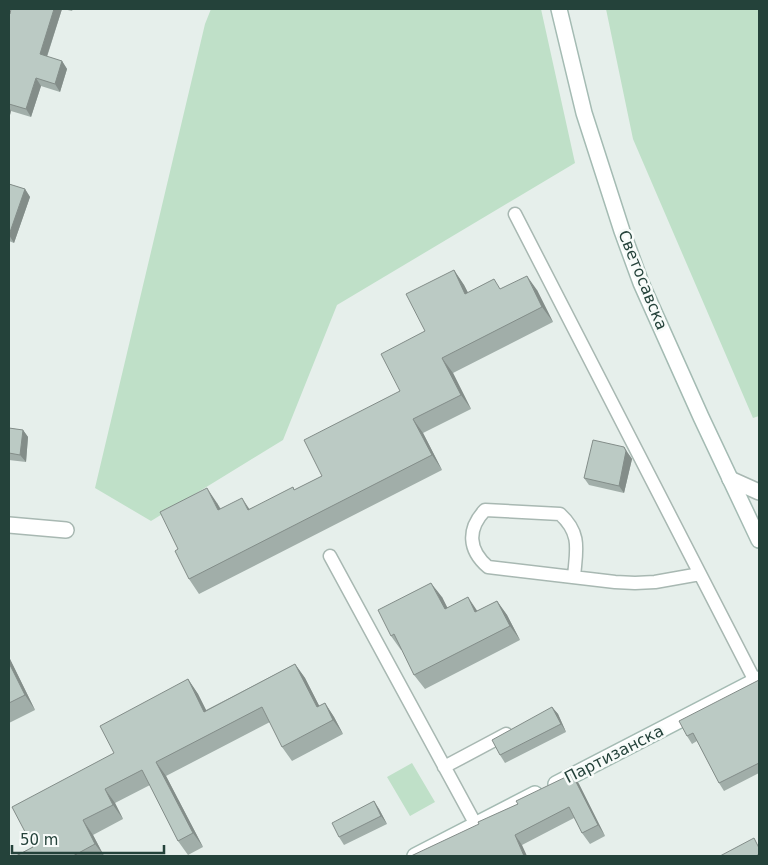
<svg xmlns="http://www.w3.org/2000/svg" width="768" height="865" viewBox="0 0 768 865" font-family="'DejaVu Sans',sans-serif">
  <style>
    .green { fill: #bfe0c8 }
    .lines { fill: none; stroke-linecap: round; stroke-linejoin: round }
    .service-casing { stroke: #a8b8b2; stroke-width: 15 }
    .minor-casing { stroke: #a8b8b2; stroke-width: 18 }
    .secondary-casing { stroke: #a4bbb3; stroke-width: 18 }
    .service { stroke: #fff; stroke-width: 12 }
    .minor { stroke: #fff; stroke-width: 15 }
    .secondary { stroke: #fff; stroke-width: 15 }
    .wall { fill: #a1aea9 }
    .shaded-wall { fill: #838d89 }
    .building { fill: #bbcac4; stroke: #838d89 }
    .labels { text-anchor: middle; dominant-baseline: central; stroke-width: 5; stroke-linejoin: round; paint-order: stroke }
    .street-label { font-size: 16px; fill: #24423a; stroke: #f7fbf9 }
  </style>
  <rect width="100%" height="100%" fill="#e6efeb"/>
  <path class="green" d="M211,9H541L575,163L337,305L283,440L151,521L95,488L205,24Z
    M606,9H759V416L753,418L633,139Z
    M412,763L435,802L410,816L387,777Z"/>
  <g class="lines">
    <g class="service-casing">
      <path id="service" d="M515,214L755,681
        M330,556L476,825
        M574,577C576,551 582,534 560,514L485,510C467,529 468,550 488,567L615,582L635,583L655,582L700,574
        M444,767L506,734"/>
    </g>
    <g class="minor-casing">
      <path id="minor" d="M730,479L759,492
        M9,525L66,530"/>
    </g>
    <g class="secondary-casing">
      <path id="secondary" d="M559,9L584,113L622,231L641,283L701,417L759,540
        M556,784L759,679
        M415,856L535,794"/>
    </g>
    <use href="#service" class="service"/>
    <use href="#minor" class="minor"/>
    <use href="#secondary" class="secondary"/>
  </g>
  <path class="wall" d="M62,9L47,57L62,61L67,69L60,92L41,86L31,117L11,111L10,115L9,114V13Z
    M63,9H73L72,11Z
    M9,184L25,189L30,197L14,243L9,241Z
    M454,270L464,285L468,293L501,289L537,290L553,322L453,373L471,409L423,433L442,470L199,594L189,579L178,549L217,503L221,509H249L295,490L322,476L400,391L425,331Z
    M9,428L23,430L28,437L26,462L9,460Z
    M629,455L632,459L624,493L589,485L584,478Z
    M442,597L447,607L477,611L497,601L507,615L520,640L425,689L414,675L402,650H401L391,636Z
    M9,657L35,710L9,723Z
    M295,664L305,678L319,706L325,703L334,717L343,734L292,761L282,747L270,722L166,776L203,847L188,855L178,841L150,785L115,803L123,819L93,835L104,856H16L33,847L114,753L188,679L198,694L206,710Z
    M759,680V773L724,791L719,783L697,741L692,744L687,736Z
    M552,707L558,714L566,732L505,763L500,755Z
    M572,774L579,784L605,836L590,844L582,833L574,818L522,845L479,824L518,804Z
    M374,801L379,809L387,824L344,845L339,837Z"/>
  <path class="shaded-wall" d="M54,9H62L45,62L40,54Z
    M62,61L67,69L60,92L55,84Z
    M36,78L41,86L31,117L26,109Z
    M9,107L11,111L10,115L9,113Z
    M25,189L30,197L14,243L9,235Z
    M454,270L464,285L476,308L465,294Z
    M527,276L537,290L553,322L542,307Z
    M442,358L453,373L471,409L461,395Z
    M413,419L423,433L442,470L432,455Z
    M23,430L28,437L26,462L20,455Z
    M624,447L632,459L624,493L619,486Z
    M207,488L217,503L229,525L218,510Z
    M242,498L252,513L248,510Z
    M431,583L442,597L455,623L445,609Z
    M468,597L478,612H475Z
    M497,601L507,615L520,640L510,626Z
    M9,657L35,710L25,695L9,663Z
    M295,664L305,678L327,721L317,707Z
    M188,679L198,694L214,726L204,712Z
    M325,703L334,717L343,734L333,720Z
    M552,707L558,714L566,732L561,724Z
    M156,762L166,776L203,847L193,833Z
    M572,774L579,784L605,836L598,825Z
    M105,789L115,803L123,819L113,805Z
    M374,801L379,809L387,824L381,816Z
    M83,820L93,835L104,856L95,844Z
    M515,835L522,845L527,856H524Z"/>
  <path class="building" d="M11,9H54L40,54L62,61L55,84L36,78L26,109L9,104V13L10,14Z
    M9,184L25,189L9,235Z
    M454,270L465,294L494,279L500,289L527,276L542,307L442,358L461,395L413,419L432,455L189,579L175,551L178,549L160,512L207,488L218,510L242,498L248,510L293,487L294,490L322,476L304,440L400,391L381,354L425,331L406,294Z
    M9,428L23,430L20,455L9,453Z
    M593,440L624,447L626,451L619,486L584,478Z
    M431,583L445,609L468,597L475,612L497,601L510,626L414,675L394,634L391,636L378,610Z
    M9,663L25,695L9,703Z
    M295,664L317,707L325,703L333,720L282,747L262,707L156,762L193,833L178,841L142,770L105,789L113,805L83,820L95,844L73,856H16L33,847L12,807L114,753L100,726L188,679L204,712Z
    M759,680V763L719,783L693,733L687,736L679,721Z
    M552,707L561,724L500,755L492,740Z
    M572,774L598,825L582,833L569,807L515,835L524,856H411L479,824L478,822L518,804L516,801Z
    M374,801L381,816L339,837L332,823Z
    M754,838L759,848V854L756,856H720Z"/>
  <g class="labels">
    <g class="street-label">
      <text transform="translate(643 280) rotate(68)">Светосавска</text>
      <text transform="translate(614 754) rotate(-27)">Партизанска</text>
    </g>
  </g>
  <rect width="768" height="865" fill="none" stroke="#24423a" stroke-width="20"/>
  <path d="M12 845v8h152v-8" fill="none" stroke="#24423a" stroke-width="2.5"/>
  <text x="20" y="845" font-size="15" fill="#24423a" stroke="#f7fbf9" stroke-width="4" paint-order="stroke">50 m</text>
</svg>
